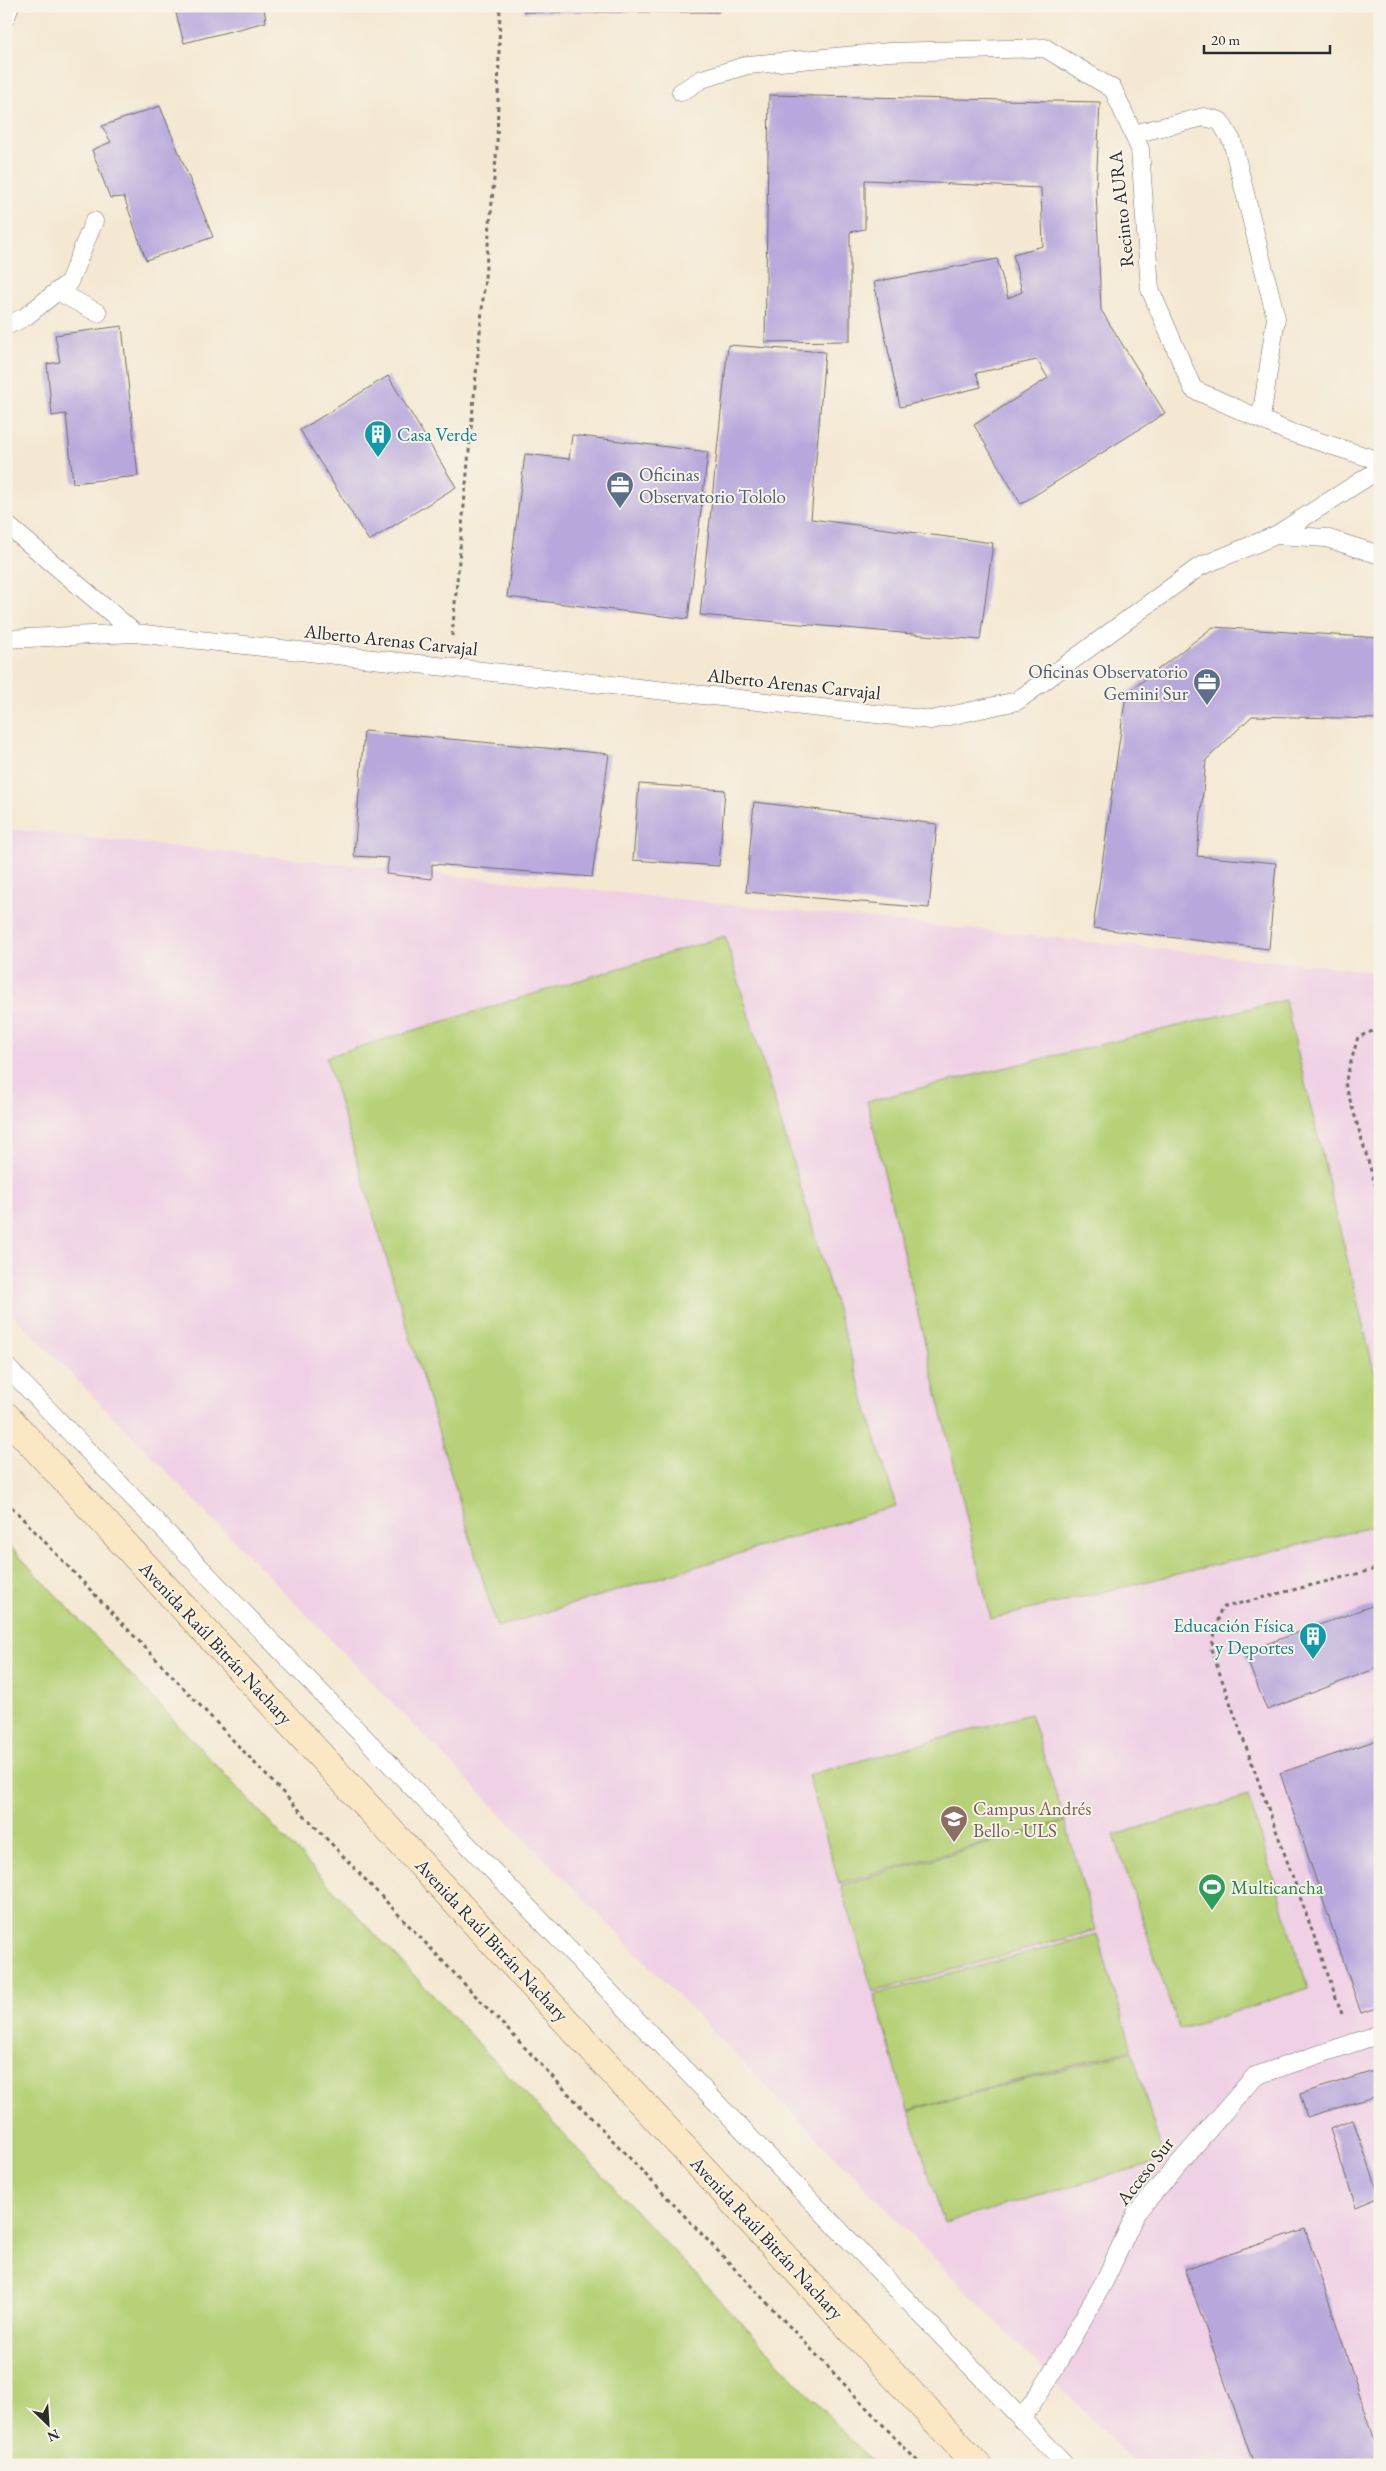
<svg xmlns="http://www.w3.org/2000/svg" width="1386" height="2471" viewBox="0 0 1386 2471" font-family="'EB Garamond',serif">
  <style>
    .built { fill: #efd0e5 }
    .green { fill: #b6d177; stroke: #707e51 }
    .building { fill: #b7a7dc }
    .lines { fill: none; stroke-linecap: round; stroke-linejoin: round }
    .service-casing { stroke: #716d65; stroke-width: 19 }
    .secondary-casing { stroke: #716d65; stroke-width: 29 }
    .path { stroke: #716d65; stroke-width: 3; stroke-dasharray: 4 4; stroke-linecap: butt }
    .service { stroke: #fff; stroke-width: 18 }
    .secondary { stroke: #fbe7c3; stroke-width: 28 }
    .labels { text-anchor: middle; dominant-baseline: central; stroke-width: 4; stroke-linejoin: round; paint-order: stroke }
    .street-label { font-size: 19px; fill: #2b2b2b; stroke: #f7f3e8 }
    .culture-label { font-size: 19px; fill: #0d838f; stroke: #f7f3e8; text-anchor: start }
    .service-label { font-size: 19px; fill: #4e5e75; stroke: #f7f3e8; text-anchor: start }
    .education-label { font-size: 19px; fill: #785e54; stroke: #f7f3e8; text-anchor: start }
    .leisure-label { font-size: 19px; fill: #27864d; stroke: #f7f3e8; text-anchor: start }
  </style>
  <rect width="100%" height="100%" fill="#f7f3e8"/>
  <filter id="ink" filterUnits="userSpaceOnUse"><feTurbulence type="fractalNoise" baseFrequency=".02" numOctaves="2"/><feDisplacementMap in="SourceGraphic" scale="10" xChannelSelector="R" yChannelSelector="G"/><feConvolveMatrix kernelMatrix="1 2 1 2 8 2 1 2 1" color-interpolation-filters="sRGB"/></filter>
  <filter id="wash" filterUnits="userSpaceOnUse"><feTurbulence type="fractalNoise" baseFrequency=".0096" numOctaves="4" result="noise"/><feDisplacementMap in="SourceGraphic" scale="20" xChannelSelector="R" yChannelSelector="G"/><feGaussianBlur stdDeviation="1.12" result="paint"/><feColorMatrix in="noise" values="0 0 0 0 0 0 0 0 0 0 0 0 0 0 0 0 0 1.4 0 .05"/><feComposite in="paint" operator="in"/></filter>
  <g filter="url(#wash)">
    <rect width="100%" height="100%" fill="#f4e8d2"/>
    <path class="built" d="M6,829L1380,972V2465H1136L6,1307Z"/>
    <path class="green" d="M725,936L896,1506L497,1627L326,1057Z
      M1285,1000L1380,1396V1525L991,1619L867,1101Z
      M6,1542L875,2465H6Z
      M1030,1714L1065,1821L839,1883L808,1775Z
      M1248,1796L1308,1988L1179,2030L1114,1835Z
      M1065,1822L1096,1930L873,1992L841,1885Z
      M1097,1934L1132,2049L908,2110L874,1995Z
      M1132,2051L1164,2160L944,2223L909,2111Z"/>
    <g id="blocks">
      <path class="building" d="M174,6H264L266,22L184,43Z
        M524,6H719V12H524Z
        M769,95L1100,102L1096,190L1101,310L1165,413L1021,504L974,425L1048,378L1037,360L976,373L981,387L900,407L874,282L997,259L1008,298L1022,292L1013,254L1043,246L1041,188L865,180V229L850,232V341L765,342Z
        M160,106L213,237L146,260L124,197L110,198L92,150L111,142L102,126Z
        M122,326L138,476L73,483L66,414L52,416L47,364L60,362L55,335Z
        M728,345L825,352L811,519L993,543L980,640L700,615Z
        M388,376L456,487L369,541L300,430Z
        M572,435L708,452L688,619L507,597L525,454L569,459Z
        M1213,627L1380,638V719L1252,716L1206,760L1197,856L1276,863L1269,949L1093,928L1126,694Z
        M364,731L609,754L592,877L432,864V879L386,874L389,858L354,856Z
        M639,784L725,790L719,866L633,860Z
        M754,802L937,824L929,908L746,892Z
        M1380,1603V1667L1267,1710L1244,1652Z
        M1380,1739V2007L1361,2013L1280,1773Z
        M1380,2069V2095L1307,2117L1300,2094Z
        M1353,2120L1380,2197L1356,2207L1330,2129Z
        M1305,2229L1380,2456V2465H1254L1185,2269Z"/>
    </g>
  </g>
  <g filter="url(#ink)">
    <use href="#blocks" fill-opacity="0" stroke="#716d65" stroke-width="1"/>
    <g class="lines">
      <g class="service-casing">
        <path id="service" d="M6,17L10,6
          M681,92L702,79L748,65L889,52L1045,48L1113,89L1140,149L1150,289L1193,389L1289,432L1380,461
          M1133,134L1204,117L1220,121L1232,141L1276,318L1261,419
          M57,291L98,313
          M6,326L25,317L69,282L94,221
          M6,524L135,633
          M1276,535L1326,538L1380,555
          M6,639L135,633L931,720L1017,701L1199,567L1276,535L1380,469
          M6,1366L1066,2465
          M1021,2420L1049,2378L1105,2280L1136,2213L1255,2076L1380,2034"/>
      </g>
      <g class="secondary-casing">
        <path id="secondary" d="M6,1416L977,2465"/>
      </g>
      <path class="path" d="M452,636L497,147L500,6
        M1380,1028L1358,1037L1345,1083L1380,1201
        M6,1501L921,2465
        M1342,2014L1211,1649L1221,1608L1380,1568"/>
      <use href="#service" class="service"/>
      <use href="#secondary" class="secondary"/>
    </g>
  </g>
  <defs>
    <g id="building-pin" transform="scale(1.4375)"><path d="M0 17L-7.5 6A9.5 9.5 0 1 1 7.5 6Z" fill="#0f9aa8" stroke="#f7f3e8"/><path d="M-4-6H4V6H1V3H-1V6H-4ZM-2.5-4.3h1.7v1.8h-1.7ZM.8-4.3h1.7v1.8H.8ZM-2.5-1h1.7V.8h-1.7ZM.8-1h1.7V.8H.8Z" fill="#fff"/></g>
    <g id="office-pin" transform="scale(1.4375)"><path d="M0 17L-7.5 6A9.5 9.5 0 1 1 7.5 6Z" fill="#5c6f8a" stroke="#f7f3e8"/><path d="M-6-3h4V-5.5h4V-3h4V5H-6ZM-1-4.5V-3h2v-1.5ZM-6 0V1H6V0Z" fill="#fff"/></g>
    <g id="university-pin" transform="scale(1.4375)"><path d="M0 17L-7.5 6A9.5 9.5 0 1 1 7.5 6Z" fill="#8d6e63" stroke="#f7f3e8"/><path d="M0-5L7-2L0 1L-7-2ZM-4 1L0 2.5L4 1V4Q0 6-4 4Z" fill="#fff"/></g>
    <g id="stadium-pin" transform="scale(1.4375)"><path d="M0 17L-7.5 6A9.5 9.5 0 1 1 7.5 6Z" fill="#2e9e5b" stroke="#f7f3e8"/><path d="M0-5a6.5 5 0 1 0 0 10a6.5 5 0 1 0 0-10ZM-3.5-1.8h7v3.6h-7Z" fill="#fff"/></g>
  </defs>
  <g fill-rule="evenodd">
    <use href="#building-pin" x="378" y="434"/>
    <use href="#office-pin" x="620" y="485"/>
    <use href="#office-pin" x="1207" y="682"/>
    <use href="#building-pin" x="1313" y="1636"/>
    <use href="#university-pin" x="954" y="1819"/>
    <use href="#stadium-pin" x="1212" y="1887"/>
  </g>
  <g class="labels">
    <g class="street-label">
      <text transform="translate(1121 209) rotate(-96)">Recinto AURA</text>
      <text transform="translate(391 640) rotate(6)">Alberto Arenas Carvajal</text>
      <text transform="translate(794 684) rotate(6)">Alberto Arenas Carvajal</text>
      <text transform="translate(216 1643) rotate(47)">Avenida Raúl Bitrán Nachary</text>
      <text transform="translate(492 1940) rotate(47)">Avenida Raúl Bitrán Nachary</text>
      <text transform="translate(1145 2171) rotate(-52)">Acceso Sur</text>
      <text transform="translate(767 2238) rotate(47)">Avenida Raúl Bitrán Nachary</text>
    </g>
    <g class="culture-label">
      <text x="397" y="434">Casa Verde</text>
      <text x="1294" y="1625" text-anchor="end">Educación Física<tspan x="1294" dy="22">y Deportes</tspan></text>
    </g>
    <g class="service-label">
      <text x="639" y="474">Oficinas<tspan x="639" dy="22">Observatorio Tololo</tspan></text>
      <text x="1188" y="671" text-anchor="end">Oficinas Observatorio<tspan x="1188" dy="22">Gemini Sur</tspan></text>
    </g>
    <g class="education-label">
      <text x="973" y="1808">Campus Andrés<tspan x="973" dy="22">Bello - ULS</tspan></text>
    </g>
    <g class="leisure-label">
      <text x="1231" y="1887">Multicancha</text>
    </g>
  </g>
  <rect width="1386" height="2471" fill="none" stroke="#f7f3e8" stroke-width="25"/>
  <g transform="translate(48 2424) rotate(155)" stroke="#f7f3e8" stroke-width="4" paint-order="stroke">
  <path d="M0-4L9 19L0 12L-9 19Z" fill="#2b2b2b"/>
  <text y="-8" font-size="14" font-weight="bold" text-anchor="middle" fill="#2b2b2b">N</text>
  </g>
  <path d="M1204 45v8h126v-8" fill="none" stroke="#2b2b2b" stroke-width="2.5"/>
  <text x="1211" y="45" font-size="15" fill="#2b2b2b" stroke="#f7f3e8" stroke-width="4" paint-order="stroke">20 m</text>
</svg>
